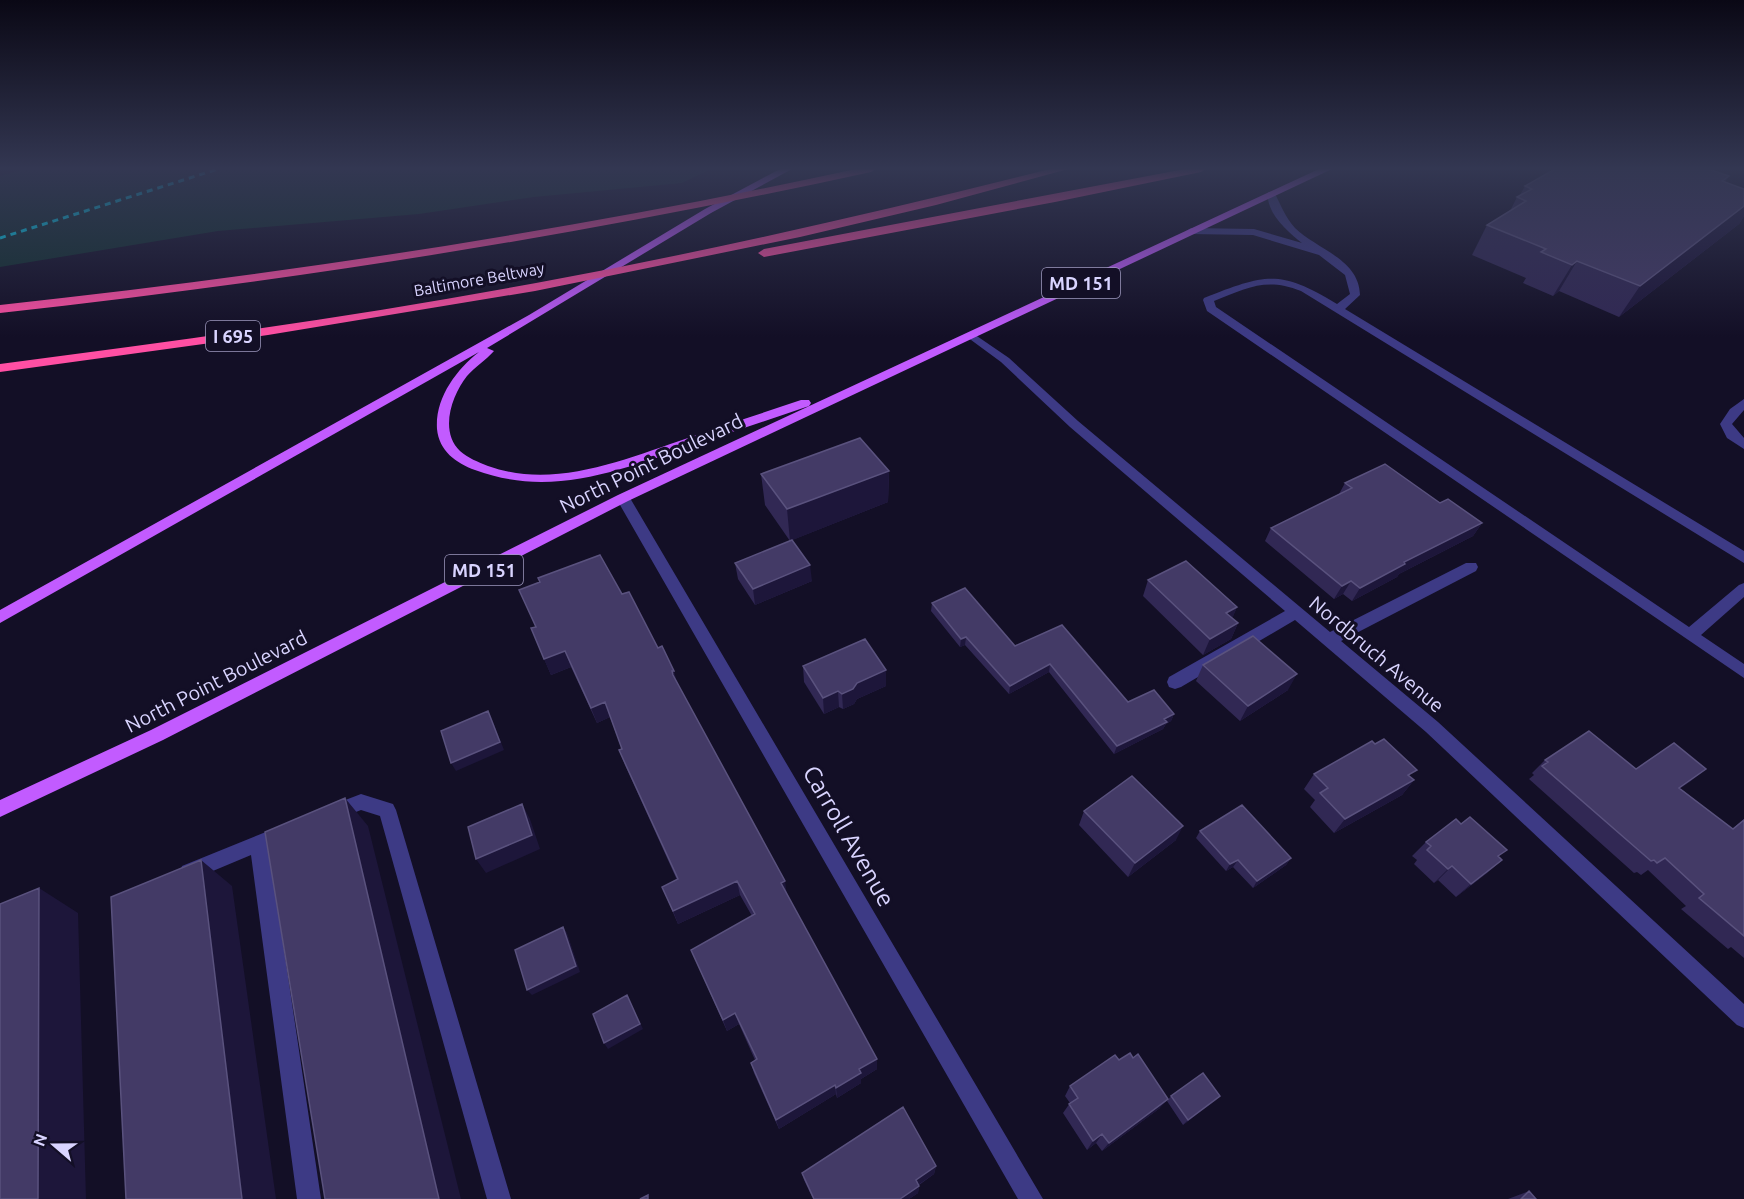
<svg xmlns="http://www.w3.org/2000/svg" width="1744" height="1199" viewBox="0 0 1744 1199" font-family="Ubuntu,sans-serif">
  <style>
    .green { fill: #12302f }
    .lines { fill: none; stroke-linecap: round; stroke-linejoin: round }
    .minor { fill: #3d3a85; fill-rule: evenodd }
    .major { fill: #c25bff; fill-rule: evenodd }
    .highway { fill: #ff4fa3; fill-rule: evenodd }
    .rail { stroke: #00e5ff; stroke-width: 3; stroke-dasharray: 6 5; stroke-linecap: butt }
    .wall { fill: #312854 }
    .shaded-wall { fill: #1d163a }
    .building { fill: #433a66; stroke: #5a527e; stroke-width: 1.5 }
    .labels { text-anchor: middle; dominant-baseline: central; stroke-width: 6; stroke-linejoin: round; paint-order: stroke }
    .far-street-label { font-size: 16px; fill: #d9d4ff; stroke: #130f26 }
    .shield { fill: #130f26; stroke: #9e99be; stroke-width: 1.5 }
    .shield-label { font-size: 18px; font-weight: bold; fill: #d9d4ff }
    .street-label { font-size: 20px; fill: #d9d4ff; stroke: #130f26 }
    .near-street-label { font-size: 24px; fill: #d9d4ff; stroke: #130f26 }
  </style>
  <rect width="100%" height="100%" fill="#130f26"/>
  <path class="green" d="M24,169H711L682,183L534,197L419,214L218,231L0,267V176Z"/>
  <g class="lines">
    <path class="minor" d="M1268,192H1274C1281,205 1285,217 1295,228C1318,250 1359,259 1360,295L1345,309L1744,551V563L1301,291C1266,277 1247,288 1214,301L1216,307L1689,627L1739,585L1744,583V597L1701,635L1744,664V678L1207,311L1203,300L1204,298C1266,274 1279,269 1337,304L1350,294L1345,275L1319,255L1253,235L1191,234L1186,231L1191,228L1254,229L1302,243C1288,232 1265,212 1268,192Z
      M971,332L1009,358L1078,421L1330,632L1466,563H1476L1478,567L1476,571L1341,641L1438,722L1744,1004V1028L1737,1025L1426,732L1295,620L1181,687L1175,689L1169,687L1167,682L1169,677L1285,611L1070,427L1001,362L967,337L965,335Z
      M1744,399V410L1732,424L1744,438V449L1727,438L1720,424L1730,409Z
      M623,493L630,498L1043,1199H1018L616,498Z
      M361,794L393,804L396,810L511,1199H487L380,816L361,810L333,821L327,819L324,813L327,807Z
      M283,825L289,827L292,833L289,839L269,848L321,1199H297L251,855L189,881L182,878L180,872L182,866Z"/>
    <path class="major" d="M780,169H792L711,213L487,348L494,351C486,360 475,367 467,376C452,395 439,431 460,451C468,458 478,462 488,466C555,490 625,459 688,438C725,425 763,413 801,400H809L811,403L809,406C772,419 734,431 697,444C622,469 553,499 475,470C456,463 439,451 437,429C435,398 456,370 479,352L0,623V610L529,315L705,209Z
      M1319,169H1332L628,501L163,740L0,817V800L151,730L618,495Z"/>
    <path class="highway" d="M856,169H876L871,172C583,235 293,281 0,313V305C288,274 573,230 856,169Z
      M1050,169H1068L936,205L800,237L535,291L268,335L0,372V364C179,341 358,316 536,283C709,251 880,212 1050,169Z
      M1185,169H1206L1201,172L1055,202L764,257L758,253L764,249Z"/>
    <path class="rail" d="M0,238L218,169"/>
  </g>
  <path class="wall" d="M1729,176L1725,182L1744,189V216L1739,224L1619,317L1559,291L1553,296L1523,283L1526,278L1472,255L1487,225L1510,211L1517,197L1520,195L1525,186Z
    M889,471L888,502L792,540L812,581L755,605L738,579L735,563L790,541L765,505L761,474Z
    M1345,483L1440,503L1482,523L1473,536L1399,574L1397,577L1352,601L1343,594L1334,599L1265,541L1271,528L1339,494Z
    M538,578L622,594L658,648L678,684L877,1069L861,1079V1083L837,1098L836,1094L779,1129L754,1073L751,1063L755,1060L739,1024L727,1031L691,950L752,916L740,895L678,924L662,887L677,880L625,765L619,750L622,749L610,717L597,723L571,667L551,675L531,628L535,627L540,583Z
    M1148,580L1237,607L1232,618L1238,623L1231,639L1203,655L1143,596Z
    M932,603L1015,646L1128,702L1174,714L1171,721L1166,724L1163,729L1114,754L1049,672L1009,694L965,645L960,647L931,611Z
    M1203,665L1288,690L1240,721L1196,681Z
    M803,666L886,686L857,699L854,704L843,709L839,707L824,714L804,682Z
    M1545,760L1636,769H1706L1680,788L1732,829L1744,819V958L1731,947L1728,949L1681,909L1686,906L1648,870L1641,875L1637,872L1634,873L1529,779L1534,775L1532,773Z
    M1314,774L1411,777L1414,780L1402,795L1334,833L1310,807L1315,800L1304,789Z
    M1084,811L1176,840L1128,877L1079,825Z
    M1200,831L1291,858L1286,865L1253,888L1233,867L1226,871L1196,838Z
    M1426,842L1499,857L1502,860L1487,873L1456,897L1438,880L1434,883L1414,864L1417,860L1412,856Z
    M1070,1086L1160,1108L1102,1151L1096,1143L1087,1150L1063,1113L1070,1103L1065,1096Z
    M1171,1096H1220L1183,1125L1167,1101Z
    M936,1166L934,1174L919,1185L918,1193L909,1199H813L804,1180L802,1173Z
    M1529,1191L1536,1199H1508Z"/>
  <path class="shaded-wall" d="M1744,206V216L1739,224L1619,317L1640,286Z
    M1577,261L1559,291L1553,296L1572,265Z
    M889,471L888,502L790,541L787,509Z
    M1482,523L1473,536L1399,574L1397,577L1352,601L1360,588L1404,562Z
    M810,565L812,581L755,605L753,589Z
    M1351,581L1343,594L1334,599L1342,586Z
    M1237,607L1230,624L1226,613Z
    M1238,623L1231,639L1203,655L1210,639Z
    M966,637L965,645L960,647L961,639Z
    M565,651L571,667L551,675L544,659Z
    M1050,664L1049,672L1009,694L1010,686Z
    M886,670V686L857,699L854,704L843,709L842,694L857,683Z
    M672,671H674L678,686Z
    M1297,674L1288,690L1240,721L1248,706Z
    M838,691L839,707L824,714L823,698Z
    M605,702L610,717L597,723L591,708Z
    M488,711L492,719L504,750L456,771L451,763Z
    M1174,714L1171,721L1166,724L1163,729L1114,754L1117,746Z
    M1706,769L1690,782L1663,800L1679,788Z
    M1414,780L1402,795L1334,833L1345,819Z
    M345,798L368,826L461,1199H439Z
    M522,804L530,819L540,849L486,873L476,859Z
    M1183,826L1176,840L1128,877L1135,863Z
    M1291,858L1286,865L1253,888L1257,881Z
    M201,860L232,886L276,1199H242Z
    M1238,860L1233,867L1226,871L1230,864Z
    M1502,860L1487,873L1456,897L1471,884Z
    M1452,866L1438,880L1434,883L1448,869Z
    M737,881L740,895L678,924L673,911Z
    M785,881L787,895L781,883Z
    M39,888L78,913L86,1199H38Z
    M563,927L567,933L580,972L532,995L527,990Z
    M627,995L643,1029L608,1049L604,1043Z
    M735,1013L739,1024L727,1031L723,1020Z
    M877,1059V1069L861,1079V1083L837,1098L836,1088L859,1069Z
    M835,1085L836,1094L779,1129L776,1120Z
    M1220,1096L1215,1101L1183,1125L1188,1120Z
    M1168,1099L1160,1108L1102,1151L1109,1143Z
    M1102,1134L1096,1143L1087,1150L1093,1141Z
    M936,1166L934,1174L915,1187L916,1180Z
    M919,1186L918,1193L909,1199H900Z"/>
  <path class="building" d="M1555,169H1708L1729,176L1722,181L1744,189V206L1640,286L1577,261L1572,265L1541,252L1546,249L1487,225L1526,201L1517,197L1532,189L1525,186Z
    M860,438L889,471L787,509L761,474Z
    M1385,464L1440,503L1448,499L1482,523L1404,562L1405,564L1360,588L1351,581L1342,586L1271,528L1352,488L1345,483Z
    M792,540L810,565L753,589L735,563Z
    M600,555L622,594L629,592L658,648L662,646L674,671H672L673,675L785,881L781,883L877,1059L859,1069L861,1073L836,1088L835,1085L776,1120L751,1063L757,1059L735,1013L723,1020L691,950L755,914L737,881L673,911L662,887L678,879L619,750L622,749L605,702L591,708L565,651L544,659L531,628L536,627L519,590L540,582L538,578Z
    M1186,561L1237,607L1226,613L1238,623L1210,639L1148,580Z
    M965,588L1015,646L1062,625L1128,702L1154,690L1174,714L1164,719L1167,722L1117,746L1050,664L1010,686L966,637L961,639L932,603Z
    M1253,636L1297,674L1248,706L1203,665Z
    M865,639L886,670L857,683L853,689L842,694L838,691L823,698L803,666Z
    M488,711L500,742L451,763L441,731Z
    M1589,731L1636,769L1674,743L1706,769L1679,788L1733,829L1744,820V936L1699,898L1704,894L1665,858L1657,863L1654,860L1651,861L1542,766L1548,762L1545,760Z
    M1384,739L1417,770L1408,775L1414,780L1345,819L1320,793L1328,788L1314,774L1372,741L1375,744Z
    M1132,776L1183,826L1135,863L1084,811Z
    M345,798L439,1199H325L265,832Z
    M522,804L532,835L476,859L468,827Z
    M1242,805L1291,858L1257,881L1238,860L1230,864L1200,831Z
    M1470,817L1507,850L1498,856L1502,860L1471,884L1452,866L1448,869L1427,850L1431,846L1426,842L1456,819L1461,824Z
    M201,860L242,1199H126L111,897Z
    M39,888L38,1199H0V904Z
    M563,927L576,966L527,990L515,950Z
    M627,995L640,1024L604,1043L593,1014Z
    M1130,1053L1133,1058L1138,1054L1168,1099L1109,1143L1102,1134L1093,1141L1069,1104L1078,1098L1070,1086L1115,1055L1119,1060Z
    M1203,1073L1220,1096L1188,1120L1171,1096Z
    M903,1107L936,1166L916,1180L919,1186L900,1199H814L802,1173Z
    M1529,1191L1536,1199H1521Z
    M648,1195V1199H640Z"/>
  <linearGradient id="sky" x2="0" y2="1"><stop stop-color="#0a0815"/><stop offset="0.5" stop-color="#333752"/><stop offset="1" stop-color="#333752" stop-opacity="0"/></linearGradient>
  <rect width="1744" height="337" fill="url(#sky)"/>
  <g class="labels">
    <g class="far-street-label">
      <text transform="translate(479 279) rotate(-10)">Baltimore Beltway</text>
    </g>
    <g class="shield">
      <rect x="1042" y="268" width="78" height="30" rx="4.5"/>
      <rect x="206" y="321" width="54" height="30" rx="4.5"/>
      <rect x="445" y="555" width="78" height="30" rx="4.5"/>
    </g>
    <g class="shield-label">
      <text x="1081" y="283">MD 151</text>
      <text x="233" y="336">I 695</text>
      <text x="484" y="570">MD 151</text>
    </g>
    <g class="street-label">
      <text transform="translate(651 463) rotate(-26)">North Point Boulevard</text>
      <text transform="translate(1377 654) rotate(40)">Nordbruch Avenue</text>
      <text transform="translate(216 681) rotate(-27)">North Point Boulevard</text>
    </g>
    <g class="near-street-label">
      <text transform="translate(849 836) rotate(60)">Carroll Avenue</text>
    </g>
  </g>
  <g transform="translate(54 1145) rotate(290)" stroke="#130f26" stroke-width="4.5" paint-order="stroke">
  <path d="M0-4.5L10 22L0 15L-10 22Z" fill="#d9d4ff"/>
  <text y="-9" font-size="16" font-weight="bold" text-anchor="middle" fill="#d9d4ff">N</text>
  </g>
</svg>
